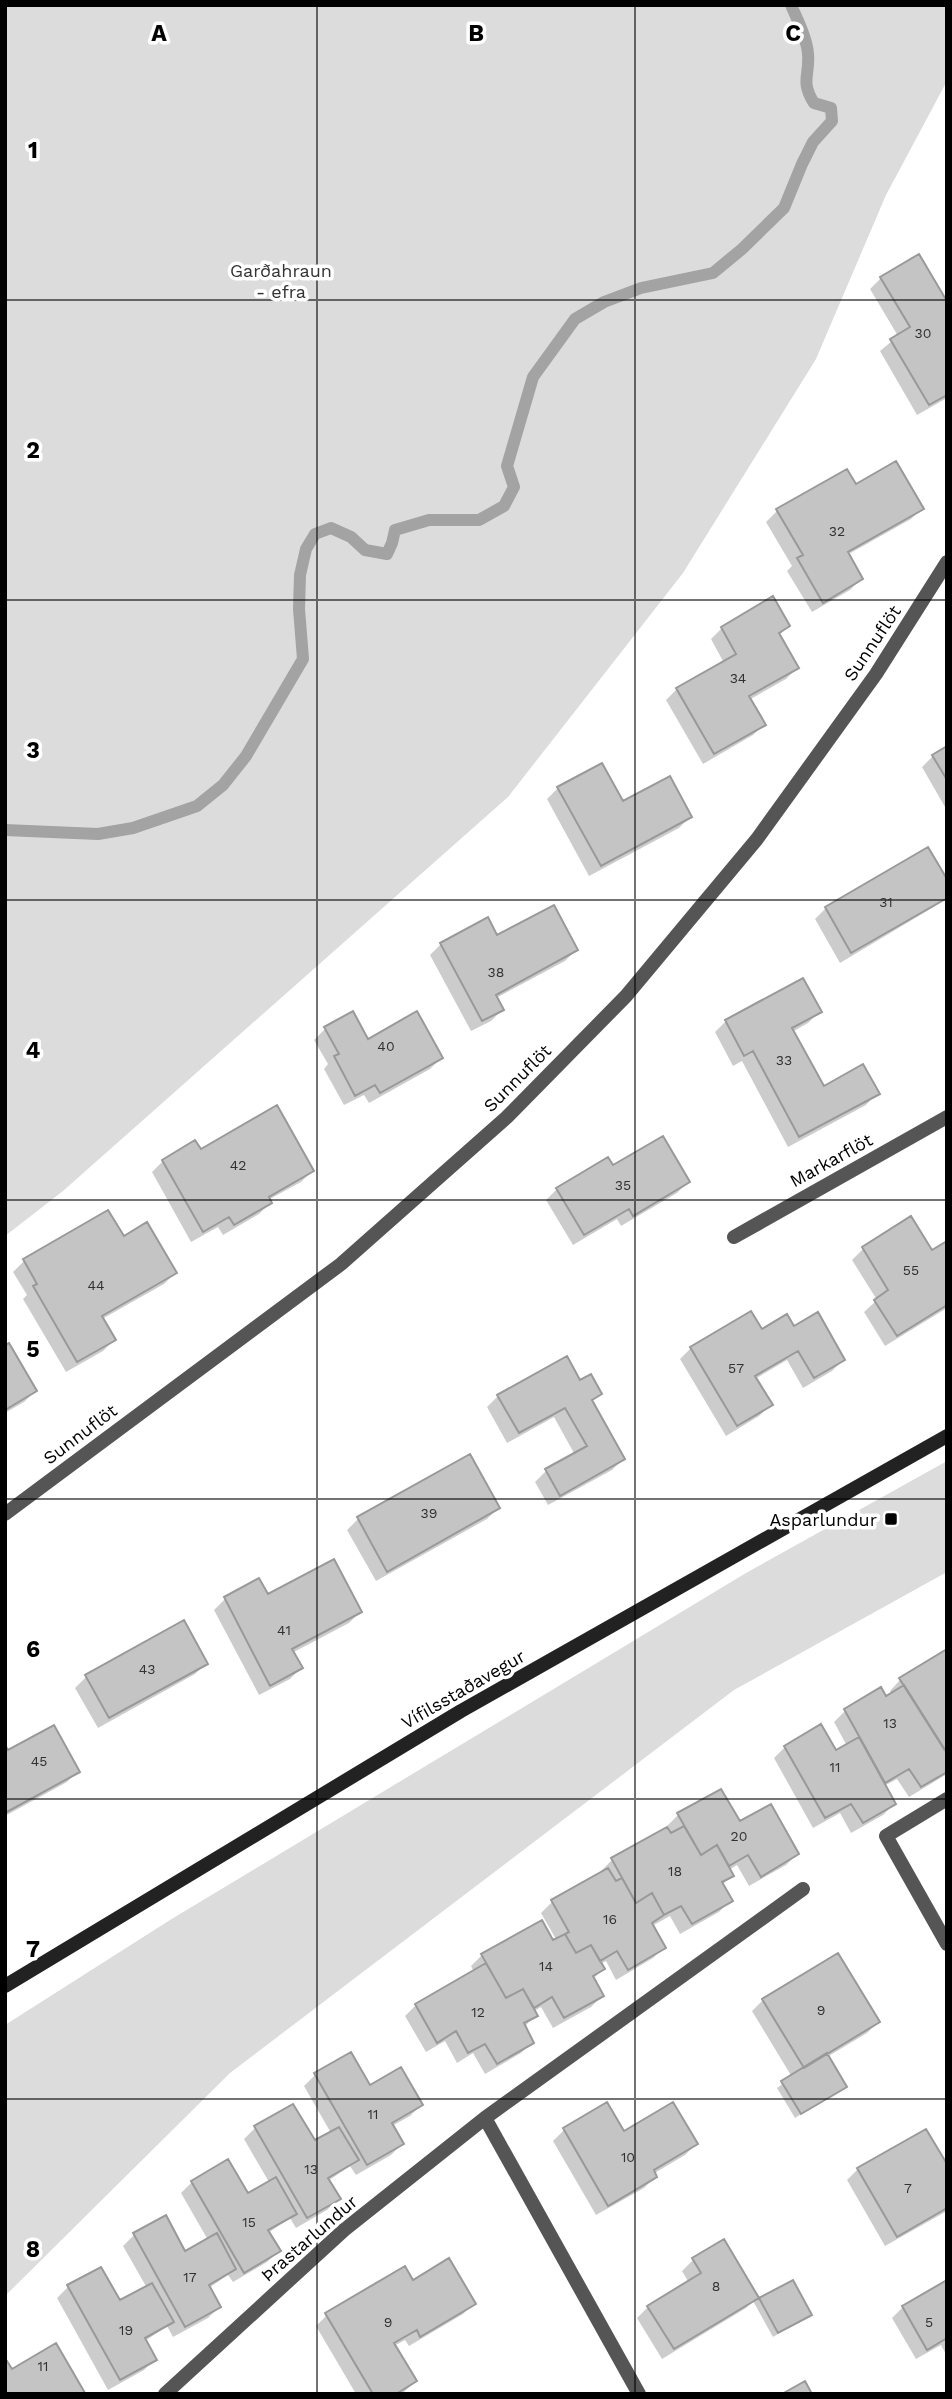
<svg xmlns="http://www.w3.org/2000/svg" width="952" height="2399" viewBox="0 0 952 2399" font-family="'Work Sans',sans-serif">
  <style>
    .green { fill: #dcdcdc }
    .shadow { fill: #0003 }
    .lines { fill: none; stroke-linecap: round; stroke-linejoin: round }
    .stream { stroke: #a3a3a3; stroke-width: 12 }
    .building { fill: #c4c4c4; stroke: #999; stroke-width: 2 }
    .minor { stroke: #555; stroke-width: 14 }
    .secondary { stroke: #222; stroke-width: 14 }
    .grid { fill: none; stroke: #000; stroke-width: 2; stroke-opacity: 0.55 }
    .poi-dot { fill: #000; stroke: #fff; stroke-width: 2.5 }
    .labels { text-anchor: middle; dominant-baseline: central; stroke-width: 7; stroke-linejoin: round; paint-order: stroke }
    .number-label { font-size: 14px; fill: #313131 }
    .park-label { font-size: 18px; fill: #333; stroke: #fff }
    .street-label { font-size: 18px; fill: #000; stroke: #fff }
    .poi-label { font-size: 18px; fill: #000; stroke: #fff; text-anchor: end }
    .grid-label { font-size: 23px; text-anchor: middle; font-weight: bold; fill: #000; stroke: #fff; stroke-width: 7; stroke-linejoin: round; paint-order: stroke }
  </style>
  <rect width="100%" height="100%" fill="#fff"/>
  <path class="green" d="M5,5H947V81L886,195L816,359L683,573L508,797L63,1191L5,1236Z
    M947,1461V1572L734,1690L230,2073L5,2296V2025L170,1920L746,1573Z"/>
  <path class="shadow" d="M881,278L944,300L947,298V398L917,415L880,351L898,336L870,289Z
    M846,471L855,487L922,508L911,519L847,555L861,579L850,590L812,612L787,571L792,566L766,522L777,511Z
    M788,626L779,636L797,668L786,679L749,700L764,724L753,735L703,764L666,700L677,689L724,663L711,639L722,628Z
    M947,748V806L945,807L922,767L933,756Z
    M558,788L622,804L690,817L679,828L589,876L547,799Z
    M928,849L947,882V899L840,963L815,919L826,908Z
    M497,937L576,950L565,961L496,998L502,1010L491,1021L471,1031L430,955L441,944Z
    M819,1012L808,1023L792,1032L823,1089L877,1093L866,1105L788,1147L742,1061L733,1066L715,1032L726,1021Z
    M325,1029L368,1041L441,1058L430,1069L369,1103L364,1095L344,1105L324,1069L328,1064L314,1040Z
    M195,1143L200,1151L312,1171L301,1182L268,1200L270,1203L259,1214L223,1235L218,1227L191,1242L152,1172L163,1161Z
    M612,1168L688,1182L677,1193L621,1226L617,1219L573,1245L546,1200L557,1189Z
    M108,1212L123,1238L175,1273L164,1284L102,1319L114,1340L103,1351L66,1372L23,1299L27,1295L13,1272L24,1261Z
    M910,1218L932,1252L947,1243V1308L885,1346L864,1312L877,1300L852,1260L863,1249Z
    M794,1328L843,1360L832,1371L803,1388L787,1360L755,1379L770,1405L759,1416L726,1436L680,1359L691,1348Z
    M5,1347L35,1391L24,1402L5,1413Z
    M579,1382L600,1394L591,1403L623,1459L612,1470L548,1505L535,1482L546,1471L575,1455L554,1417L507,1443L487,1407L498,1396Z
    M498,1508L487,1519L376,1581L347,1530L358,1519Z
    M258,1581L267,1597L360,1612L349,1623L292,1653L301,1668L290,1679L259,1695L214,1610L225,1599Z
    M947,1651V1750L944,1751L947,1756V1774L909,1797L897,1779L884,1786L894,1804L883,1815L851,1833L840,1813L813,1828L774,1758L785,1747L835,1753L847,1746L834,1722L845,1711L892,1694L890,1691L900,1680Z
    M206,1663L195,1674L98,1728L75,1688L86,1677Z
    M5,1748L8,1753L78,1771L67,1782L5,1816Z
    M678,1815L739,1824L797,1854L786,1865L749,1886L737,1865L729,1870L732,1875L722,1885L730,1901L719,1912L680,1934L670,1916L652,1926L664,1947L653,1958L616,1980L606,1961L600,1964L603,1969L593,1979L602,1996L591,2007L553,2028L541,2007L534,2011L536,2015L524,2027L532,2042L521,2053L485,2074L473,2053L457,2063L445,2041L426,2052L405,2016L416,2005L474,1972L471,1966L482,1955L557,1941L541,1913L552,1902L602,1873L601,1871L612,1860L668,1828L667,1826Z
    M763,2000L878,2022L867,2033L827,2057L845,2086L795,2118L777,2088L792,2077L752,2011Z
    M315,2075L370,2088L421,2105L410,2116L392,2126L402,2144L391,2155L356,2175L350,2166L328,2181L338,2199L327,2210L296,2228L290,2218L268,2233L279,2251L267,2262L233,2282L228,2275L209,2288L219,2307L208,2318L173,2337L167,2326L145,2341L155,2359L144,2370L108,2390L57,2298L68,2287L120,2303L147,2288L123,2246L134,2235L184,2253L208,2240L181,2193L192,2182L247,2196L269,2182L244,2139L255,2128L314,2143L331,2133L304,2086Z
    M607,2105L623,2133L696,2144L685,2155L653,2174L655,2177L644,2188L596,2215L553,2141L564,2130Z
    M947,2168V2211L885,2246L847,2180L858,2169Z
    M723,2241L759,2300L792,2282L809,2315L773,2337L753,2301L746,2308L662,2359L637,2318L648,2307L689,2283L682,2271L693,2260Z
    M413,2282L474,2303L463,2314L409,2346L405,2340L394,2346L415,2381L404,2392L356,2394L316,2326L327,2315Z
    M947,2282V2356L941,2345L916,2359L892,2318L903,2307Z"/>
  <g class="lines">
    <path class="stream" d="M5,830L98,834L133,828L197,806L223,785L246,756L303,659L299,609L300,575L306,549L315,534L331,528L351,537L365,550L387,554L392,543L395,530L429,520H479L504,506L514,487L507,466L533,377L575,319L604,302L641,288L713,273L742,249L784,208L802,164L813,142L832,121L831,108L814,103C800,81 810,75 808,54C807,38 797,19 791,5"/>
  </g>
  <path class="building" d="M919,254L945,298L947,296V395L929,405L890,339L910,327L880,277Z
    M896,461L924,509L848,552L863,579L823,603L797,558L803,555L776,509L847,469L856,484Z
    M773,596L790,626L779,633L799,668L749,696L766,725L714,754L676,688L736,654L721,627Z
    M947,746V780L932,755Z
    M602,763L623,801L670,776L692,817L601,866L557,787Z
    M928,847L947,879V898L851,953L825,907Z
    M554,905L578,950L496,995L504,1010L482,1021L440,943L488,917L497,935Z
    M803,978L822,1012L792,1028L824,1086L863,1064L880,1094L799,1137L753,1051L744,1056L725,1020Z
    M353,1011L368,1039L417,1011L443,1058L380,1093L375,1085L355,1096L334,1056L339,1054L324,1027Z
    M277,1105L314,1171L269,1197L272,1203L234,1225L229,1217L203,1232L162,1160L195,1140L201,1149Z
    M663,1136L690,1182L633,1216L629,1209L584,1235L556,1188L608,1157L613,1165Z
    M108,1210L124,1236L147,1222L177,1273L102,1316L116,1340L77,1362L33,1286L37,1284L23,1259Z
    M911,1216L932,1250L947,1241V1305L897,1336L874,1300L888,1290L862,1247Z
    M751,1311L762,1329L787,1314L794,1326L818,1312L845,1360L814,1378L798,1351L755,1376L773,1405L737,1426L690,1347Z
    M9,1343L37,1391L5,1410V1345Z
    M567,1356L580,1380L591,1374L602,1394L592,1400L625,1459L560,1496L545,1469L587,1446L565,1408L519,1433L497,1395Z
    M470,1454L500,1508L387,1572L357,1517Z
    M334,1559L362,1612L292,1649L303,1668L270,1686L224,1597L259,1578L268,1594Z
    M184,1620L208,1664L109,1718L85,1675Z
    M947,1649V1747L944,1749L899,1678Z
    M904,1685L947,1753V1772L921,1787L909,1769L885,1783L844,1709L881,1687L886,1696Z
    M821,1724L836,1750L859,1737L896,1804L863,1823L851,1804L825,1818L784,1746Z
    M54,1725L80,1772L5,1813V1745L8,1750Z
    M721,1789L740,1821L771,1804L799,1854L761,1877L748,1855L729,1866L717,1845L701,1855L677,1813Z
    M684,1826L701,1855L717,1845L734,1876L722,1882L733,1901L692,1924L681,1906L664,1915L652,1893L636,1903L611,1858L667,1827L671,1833Z
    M608,1868L616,1881L622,1878L636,1903L652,1893L664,1915L652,1923L666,1948L628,1970L617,1951L600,1961L591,1945L576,1953L565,1934L569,1932L551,1900Z
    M542,1920L553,1940L565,1934L576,1953L591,1945L605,1969L593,1976L604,1996L564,2018L552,1997L534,2008L523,1989L506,1998L481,1954Z
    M838,1953L880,2022L804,2068L762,1999Z
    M486,1963L506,1998L523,1989L538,2016L524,2023L534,2043L497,2064L485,2044L468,2053L456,2031L437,2043L415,2004Z
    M351,2052L370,2085L401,2067L423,2105L392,2123L404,2144L367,2165L314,2073Z
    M827,2053L847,2087L801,2114L781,2081Z
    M607,2102L624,2131L673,2102L698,2144L654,2170L657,2177L608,2206L563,2128Z
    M293,2104L315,2140L339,2127L359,2160L328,2178L341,2199L307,2218L254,2126Z
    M926,2129L947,2164V2208L897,2237L857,2168Z
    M228,2159L248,2193L276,2177L297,2214L268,2230L281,2251L244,2273L191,2181Z
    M166,2215L185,2251L217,2233L236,2269L209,2285L221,2307L185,2327L133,2233Z
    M724,2239L759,2298L674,2349L647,2306L701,2273L692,2258Z
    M449,2258L476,2304L420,2337L417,2330L394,2343L417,2381L396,2394H373L325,2313L405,2266L413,2280Z
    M101,2267L120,2300L152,2283L174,2322L145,2338L157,2360L120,2380L67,2285Z
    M793,2280L812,2315L778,2333L759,2298Z
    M947,2280V2338L927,2350L902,2306Z
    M56,2343L85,2393L5,2394V2362L7,2361L12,2369Z
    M805,2381L812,2394H782Z"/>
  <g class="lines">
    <path class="minor" d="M734,1237L947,1117
      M5,1514L341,1264L507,1117L626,996L757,839L876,674L947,562
      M947,1799L886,1836L947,1944
      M485,2118L639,2394
      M165,2394L344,2230L485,2118L803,1889"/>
    <path class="secondary" d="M5,1986L461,1711L947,1436"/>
  </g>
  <path class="grid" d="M317,5V2394M635,5V2394M5,300H947M5,600H947M5,900H947M5,1200H947M5,1499H947M5,1799H947M5,2099H947"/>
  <rect class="poi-dot" x="884" y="1512" width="14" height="14" rx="3.5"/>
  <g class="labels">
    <g class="number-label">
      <text x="923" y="333">30</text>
      <text x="837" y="531">32</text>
      <text x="738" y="678">34</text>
      <text x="886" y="902">31</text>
      <text x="496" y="972">38</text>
      <text x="386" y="1046">40</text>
      <text x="784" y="1060">33</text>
      <text x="238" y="1165">42</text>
      <text x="623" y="1185">35</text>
      <text x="911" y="1270">55</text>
      <text x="96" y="1285">44</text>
      <text x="736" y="1368">57</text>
      <text x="429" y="1513">39</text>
      <text x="284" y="1630">41</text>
      <text x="147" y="1669">43</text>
      <text x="890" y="1723">13</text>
      <text x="39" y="1761">45</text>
      <text x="835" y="1767">11</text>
      <text x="739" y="1836">20</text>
      <text x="675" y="1871">18</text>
      <text x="610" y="1919">16</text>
      <text x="546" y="1966">14</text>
      <text x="821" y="2010">9</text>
      <text x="478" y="2012">12</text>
      <text x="373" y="2114">11</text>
      <text x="628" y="2157">10</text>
      <text x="311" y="2169">13</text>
      <text x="908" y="2188">7</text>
      <text x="249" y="2222">15</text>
      <text x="190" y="2277">17</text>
      <text x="716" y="2286">8</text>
      <text x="388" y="2322">9</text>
      <text x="929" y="2322">5</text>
      <text x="126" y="2330">19</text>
      <text x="43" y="2366">11</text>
    </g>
    <g class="park-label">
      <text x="281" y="270">Garðahraun<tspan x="281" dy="21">- efra</tspan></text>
    </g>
    <g class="street-label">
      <text transform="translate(872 643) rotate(-56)">Sunnuflöt</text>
      <text transform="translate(517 1078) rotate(-45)">Sunnuflöt</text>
      <text transform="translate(831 1160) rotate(-29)">Markarflöt</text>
      <text transform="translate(80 1434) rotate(-37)">Sunnuflöt</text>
      <text transform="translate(463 1689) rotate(-30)">Vífilsstaðavegur</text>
      <text transform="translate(309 2238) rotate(-41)">Þrastarlundur</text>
    </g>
    <g class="poi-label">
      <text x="877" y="1519">Asparlundur</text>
    </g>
  </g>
  <g class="grid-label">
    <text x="159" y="41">A</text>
    <text x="476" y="41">B</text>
    <text x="793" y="41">C</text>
    <text x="33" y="158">1</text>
    <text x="33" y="458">2</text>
    <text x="33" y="758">3</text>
    <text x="33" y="1058">4</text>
    <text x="33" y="1357">5</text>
    <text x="33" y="1657">6</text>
    <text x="33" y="1957">7</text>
    <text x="33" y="2257">8</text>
  </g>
  <rect width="952" height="2399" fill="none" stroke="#000000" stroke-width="14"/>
</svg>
